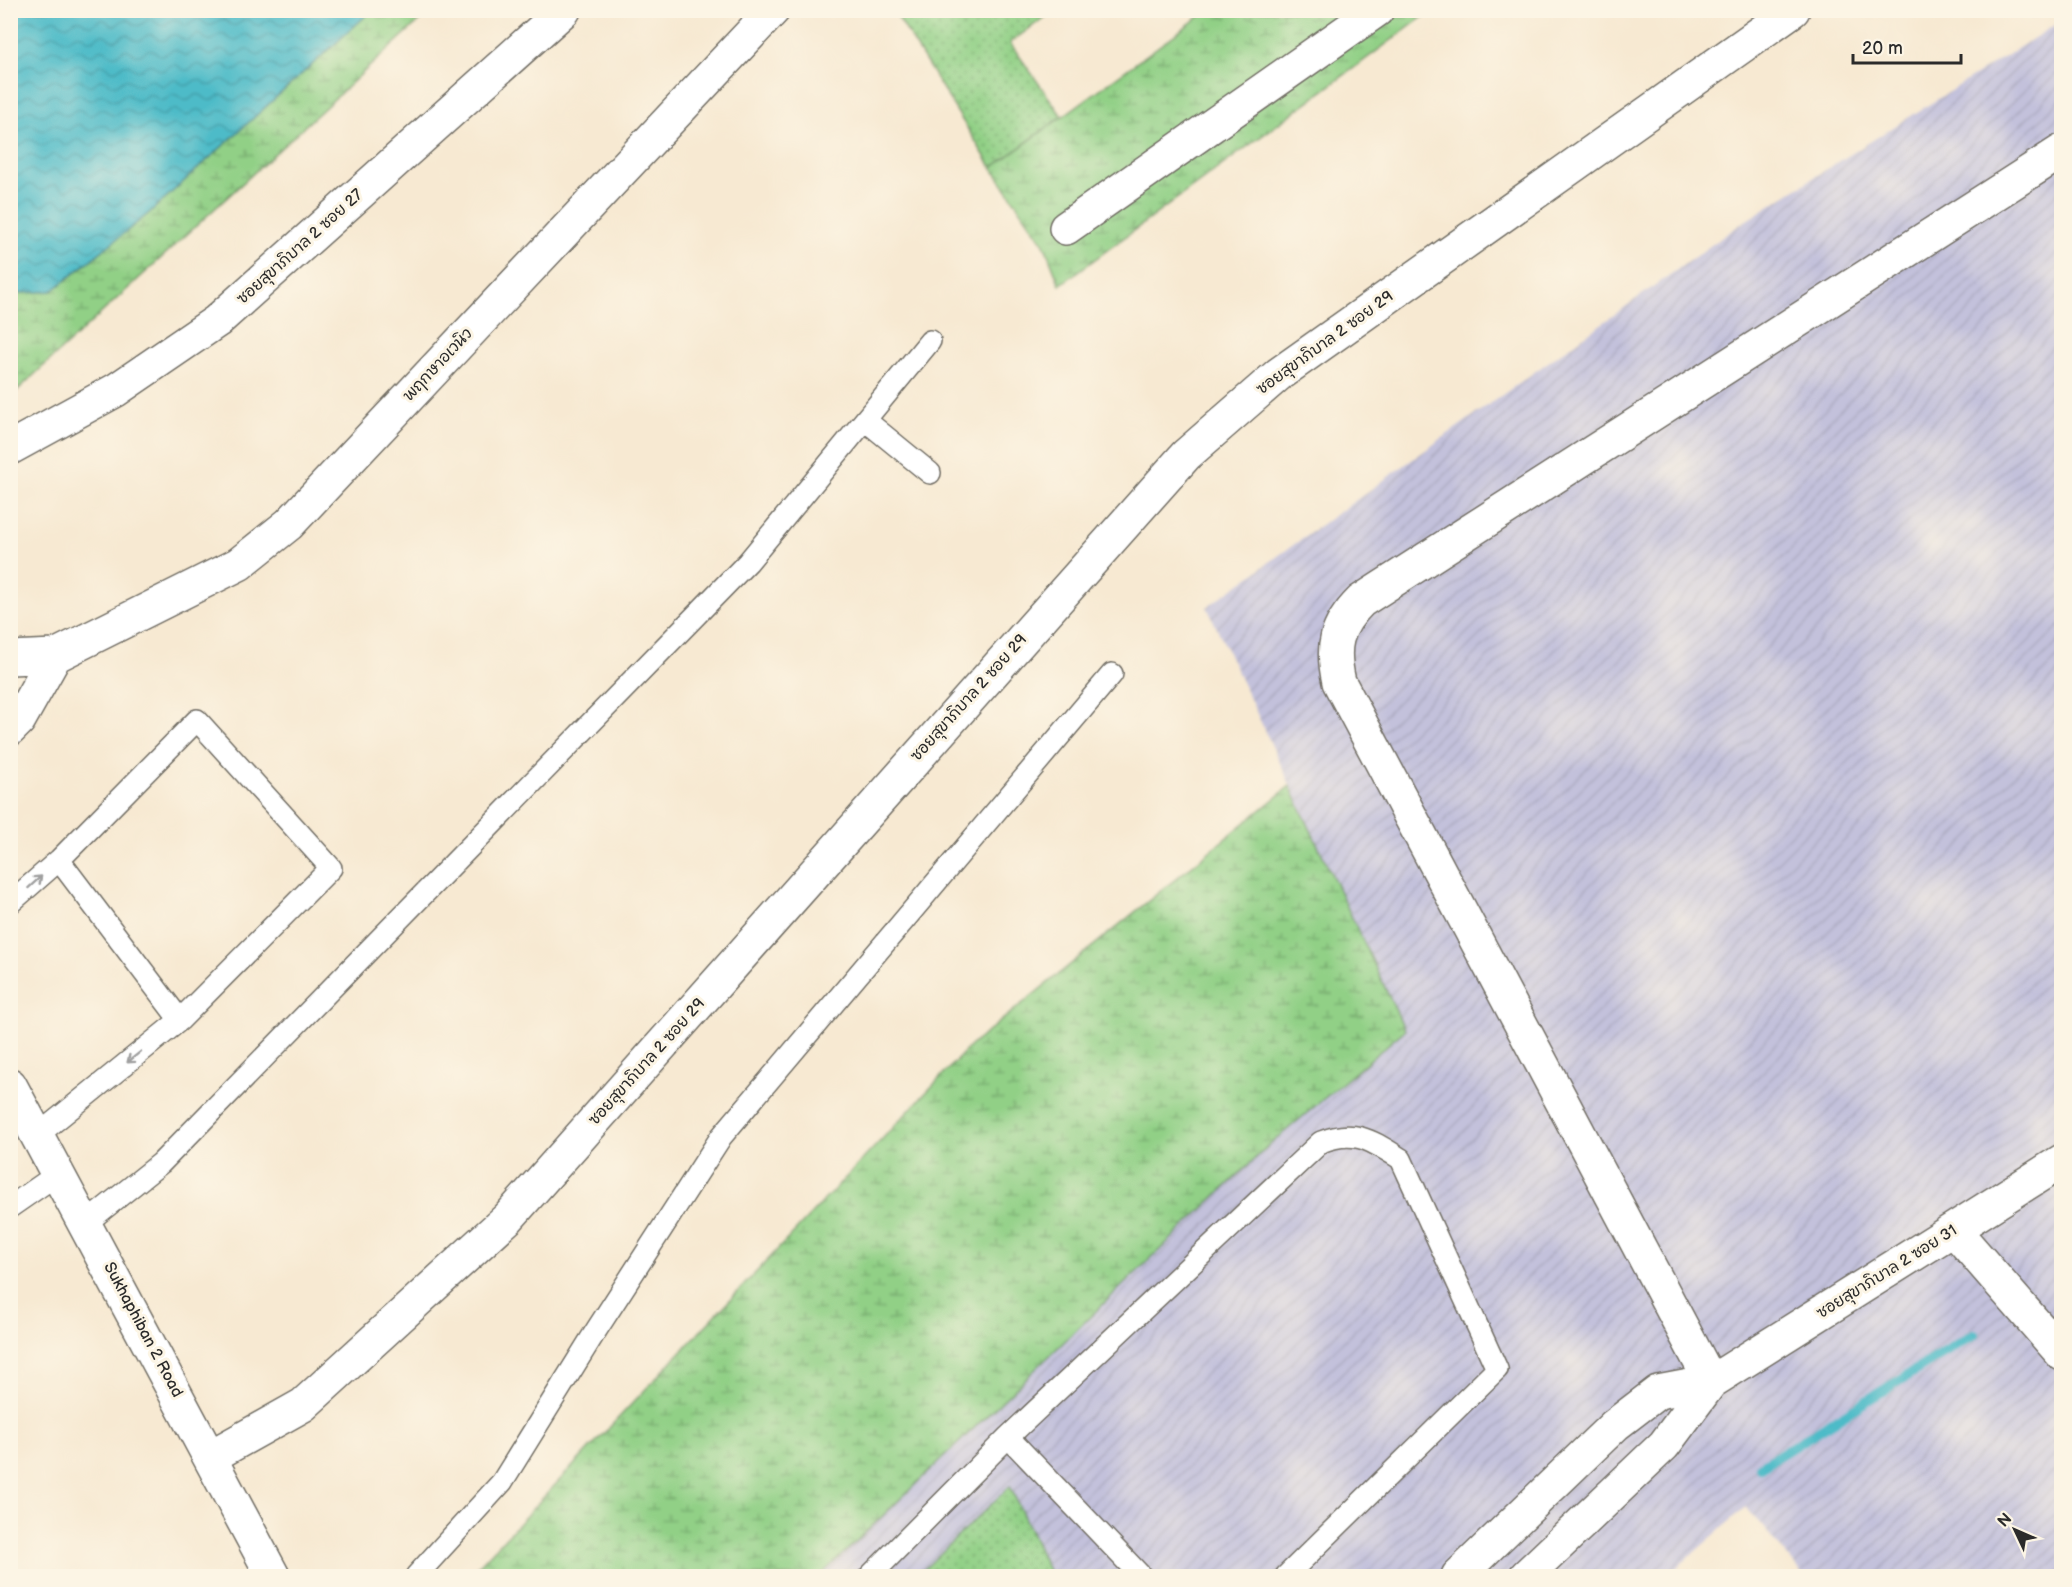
<svg xmlns="http://www.w3.org/2000/svg" width="2072" height="1587" viewBox="0 0 2072 1587" font-family="'Balsamiq Sans','Playpen Sans Thai',sans-serif">
  <style>
    .industrial { fill: url(#industrial-furrows) }
    .green { fill: url(#green-dots); stroke: #5e7e58; stroke-width: 1.5 }
    .wetland { fill: url(#wetland-marsh); stroke: #5e7e58; stroke-width: 1.5 }
    .water { fill: url(#water-waves); stroke: #3c737a; stroke-width: 1.5 }
    .lines { fill: none; stroke-linecap: round; stroke-linejoin: round }
    .stream { stroke: #4ebbc8; stroke-width: 10 }
    .service-casing { stroke: #726e65; stroke-width: 24 }
    .minor-casing { stroke: #726e65; stroke-width: 36 }
    .tertiary-casing { stroke: #726e65; stroke-width: 36 }
    .service { stroke: #fff; stroke-width: 21 }
    .minor { stroke: #fff; stroke-width: 33 }
    .tertiary { stroke: #fff; stroke-width: 33 }
    .oneway { stroke: #a0a0a0 }
    .labels { text-anchor: middle; dominant-baseline: central; stroke-width: 6; stroke-linejoin: round; paint-order: stroke }
    .street-label { font-size: 16px; fill: #2b2b2b; stroke: #fcf5e5 }
  </style>
  <defs>
    <pattern id="industrial-furrows" width="10" height="10" patternUnits="userSpaceOnUse" patternTransform="scale(1.5)"><rect width="10" height="10" fill="#c3c1db"/><path d="M-1 1l2-2M0 10L10 0M9 11l2-2" fill="none" stroke="#a8a6bc"/></pattern>
    <pattern id="green-dots" width="8" height="8" patternUnits="userSpaceOnUse" patternTransform="scale(1.5)"><rect width="8" height="8" fill="#91d086"/><path d="M2 2h.1M6 6h.1" fill="none" stroke="#77a96e" stroke-width="1.8" stroke-linecap="round"/></pattern>
    <pattern id="wetland-marsh" width="20" height="14" patternUnits="userSpaceOnUse" patternTransform="scale(1.5)"><rect width="20" height="14" fill="#91d086"/><path d="M1 5h8M5 5V1M11 12h8M15 12V8" fill="none" stroke="#77a96e"/></pattern>
    <pattern id="water-waves" width="16" height="10" patternUnits="userSpaceOnUse" patternTransform="scale(1.5)"><rect width="16" height="10" fill="#4ebbc8"/><path d="M0 5q4-4 8 0t8 0" fill="none" stroke="#4198a3"/></pattern>
  </defs>
  <rect width="100%" height="100%" fill="#fcf5e5"/>
  <filter id="ink" filterUnits="userSpaceOnUse"><feTurbulence type="fractalNoise" baseFrequency=".0167" numOctaves="2"/><feDisplacementMap in="SourceGraphic" scale="12" xChannelSelector="R" yChannelSelector="G"/><feConvolveMatrix kernelMatrix="1 2 1 2 8 2 1 2 1" color-interpolation-filters="sRGB"/></filter>
  <filter id="wash" filterUnits="userSpaceOnUse"><feTurbulence type="fractalNoise" baseFrequency=".008" numOctaves="4" result="noise"/><feDisplacementMap in="SourceGraphic" scale="24" xChannelSelector="R" yChannelSelector="G"/><feGaussianBlur stdDeviation="1.35" result="paint"/><feColorMatrix in="noise" values="0 0 0 0 0 0 0 0 0 0 0 0 0 0 0 0 0 1.4 0 .05"/><feComposite in="paint" operator="in"/></filter>
  <g filter="url(#wash)">
    <rect width="100%" height="100%" fill="#f7e9d2"/>
    <path class="industrial" d="M2061,21V1576H1804L1746,1507L1667,1576H820L1268,1146L1405,1030L1207,607L1742,223Z"/>
    <path class="green" d="M894,11H1053L1010,43L1062,116L992,168Z
      M1010,1486L1048,1570L1054,1576H917Z"/>
    <path class="wetland" d="M371,11H430L11,396V294L52,291L148,214Z
      M1207,11H1431L1060,285L1044,244L992,168Z
      M1290,786L1405,1030L1268,1146L820,1576H469L970,1046Z"/>
    <path class="water" d="M11,10H371V11L148,214L52,291L11,294Z"/>
    <g class="lines">
      <path class="stream" d="M1760,1467L1974,1334"/>
    </g>
  </g>
  <g filter="url(#ink)">
    <g class="lines">
      <g class="service-casing">
        <path id="service" d="M865,420L930,473
          M59,860L180,1020
          M10,903L59,860L197,720L331,868L180,1020L39,1134
          M10,1207L59,1173
          M86,1223L161,1163L748,562L930,341
          M1008,1437L1141,1576
          M416,1576L502,1482L597,1329L721,1137L1112,674
          M870,1576L1008,1437L1321,1142C1355,1128 1372,1141 1401,1159L1497,1369L1286,1576"/>
      </g>
      <g class="minor-casing">
        <path id="minor" d="M1066,228L1377,10
          M10,448L116,390L217,321L564,10
          M1954,1230L2062,1354
          M1711,1382L1339,682C1331,647 1335,627 1361,601L2062,151
          M210,1457L303,1405L508,1218L1186,455L1279,374L1793,10
          M1458,1576L1615,1425L1658,1392L1711,1382L2062,1161
          M1526,1576L1664,1445L1711,1382"/>
      </g>
      <g class="tertiary-casing">
        <path id="tertiary" d="M10,658L55,656L239,564L289,524L773,10
          M10,729L19,720L55,656
          M10,1085L273,1576"/>
      </g>
      <use href="#service" class="service"/>
      <use href="#minor" class="minor"/>
      <use href="#tertiary" class="tertiary"/>
    </g>
    <defs><path id="oneway-shaft" d="M-6 0H5M1.5-3L5.5 0L1.5 3" fill="none" stroke-width="1.6" stroke-linecap="round" stroke-linejoin="round" transform="scale(1.5)"/></defs>
    <g class="oneway">
      <use href="#oneway-shaft" transform="translate(35 882) rotate(-42)"/>
      <use href="#oneway-shaft" transform="translate(134 1057) rotate(141)"/>
    </g>
  </g>
  <g class="labels">
    <g class="street-label">
      <text transform="translate(300 247) rotate(-42)">ซอยสุขาภิบาล 2 ซอย 27</text>
      <text transform="translate(1325 343) rotate(-36)">ซอยสุขาภิบาล 2 ซอย 29</text>
      <text transform="translate(438 365) rotate(-47)">พฤกษาอเวนิว</text>
      <text transform="translate(969 698) rotate(-48)">ซอยสุขาภิบาล 2 ซอย 29</text>
      <text transform="translate(647 1062) rotate(-48)">ซอยสุขาภิบาล 2 ซอย 29</text>
      <text transform="translate(1887 1272) rotate(-32)">ซอยสุขาภิบาล 2 ซอย 31</text>
      <text transform="translate(143 1330) rotate(62)">Sukhaphiban 2 Road</text>
    </g>
  </g>
  <rect width="2072" height="1587" fill="none" stroke="#fcf5e5" stroke-width="36"/>
  <g transform="translate(2015 1530) rotate(314)" stroke="#fcf5e5" stroke-width="4.5" paint-order="stroke">
  <path d="M0-4.5L10 22L0 15L-10 22Z" fill="#2b2b2b"/>
  <text y="-9" font-size="16" font-weight="bold" text-anchor="middle" fill="#2b2b2b">N</text>
  </g>
  <path d="M1853 54v9h108v-9" fill="none" stroke="#2b2b2b" stroke-width="3"/>
  <text x="1862" y="54" font-size="18" fill="#2b2b2b" stroke="#fcf5e5" stroke-width="4.5" paint-order="stroke">20 m</text>
</svg>
